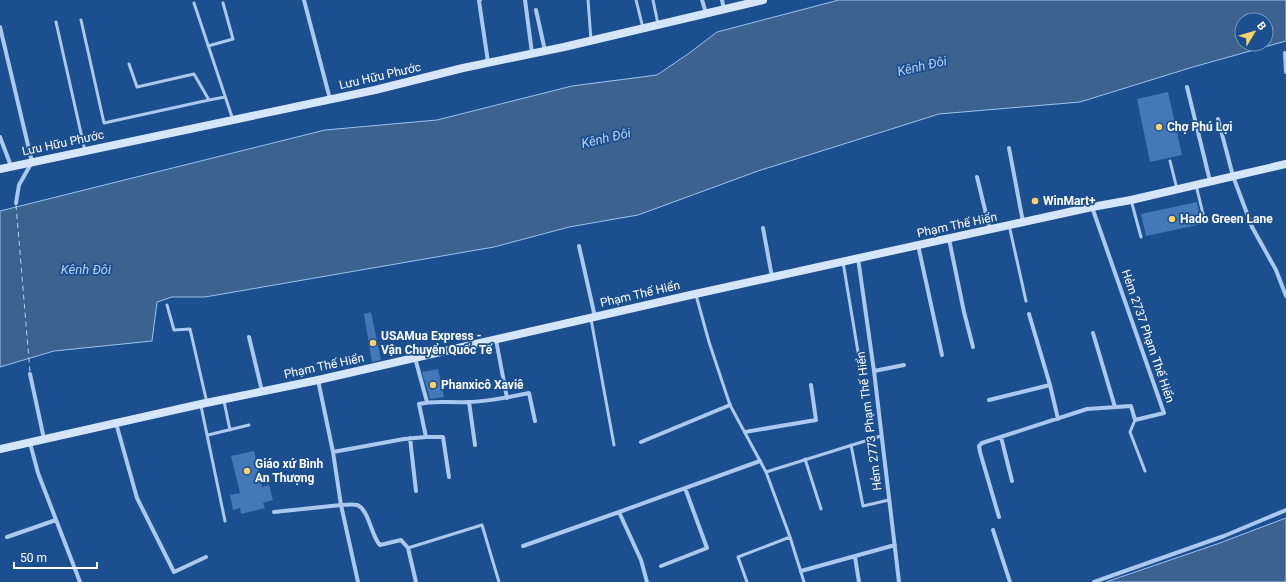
<svg xmlns="http://www.w3.org/2000/svg" width="1286" height="582" viewBox="0 0 1286 582" font-family="Roboto,sans-serif">
  <style>
    .water { fill: #3c6290; stroke: #9cc4f0; fill-rule: evenodd }
    .lines { fill: none; stroke-linecap: round; stroke-linejoin: round }
    .ferry { stroke: #b5d3f5; stroke-width: 1; stroke-dasharray: 5 4; stroke-linecap: butt }
    .building { fill: #4478b7 }
    .lane { stroke: #a9c9ee; stroke-width: 3 }
    .street { stroke: #a9c9ee; stroke-width: 4 }
    .secondary { stroke: #d6e6fa; stroke-width: 8 }
    .poi-dot { fill: #ffd166; stroke: #1b4f8f; stroke-width: 1.5 }
    .labels { text-anchor: middle; dominant-baseline: central; stroke-width: 3.5; stroke-linejoin: round; paint-order: stroke }
    .street-label { font-size: 12px; fill: #fff; stroke: #1b4f8f }
    .poi-label { font-size: 12px; font-weight: bold; fill: #fff; stroke: #1b4f8f; text-anchor: start }
    .water-label { font-size: 13px; font-style: italic; fill: #b5d3f5; stroke: #1b4f8f }
  </style>
  <rect width="100%" height="100%" fill="#1b4f8f"/>
  <path class="water" d="M839,0H1286V41L1193,67L1080,102L939,114L758,171L638,215L569,227L494,247L205,297H172L157,302L152,341L54,351L0,367V211L325,130L437,120L572,86L657,75L688,54L717,32ZM1242,20H1266V44H1242Z
    M1286,518V582H1106L1217,544Z"/>
  <g class="lines">
    <path class="ferry" d="M16,205L30,372"/>
  </g>
  <path class="building" d="M1168,92L1182,155L1150,162L1137,99Z
    M1197,202L1202,224L1146,236L1141,214Z
    M371,312L381,360L372,362L364,314Z
    M438,369L444,397L430,399L422,372Z
    M254,451L262,487L269,485L273,500L263,503L265,508L241,514L240,508L233,510L230,495L240,493L231,456Z"/>
  <g class="lines">
    <path class="lane" d="M588,0L591,40
      M636,0L643,28
      M653,0L658,24
      M194,3L233,120
      M81,20L104,123L209,100
      M56,22L85,151
      M208,46L233,39L223,3
      M129,64L137,87L194,74L209,100L225,97
      M1170,161L1177,189
      M1196,185L1205,222
      M1131,200L1141,237
      M1009,225L1026,301
      M843,262L860,364
      M696,295L709,342L730,405L766,472L790,537L804,582
      M167,305L174,330L190,329L207,403
      M591,319L614,445
      M224,401L230,430
      M201,406L225,521
      M1135,420L1130,432L1145,471
      M208,435L249,425
      M851,445L863,506L889,500
      M805,459L821,509
      M766,472L881,436
      M408,548L482,525L499,582
      M747,582L738,557L790,537"/>
    <path class="street" d="M304,0L330,99
      M480,0L479,1L488,62
      M525,0L532,53
      M702,0L706,13
      M722,0L724,9
      M536,10L545,51
      M0,27L32,162L19,185L16,203
      M1285,53L1286,72
      M1187,87L1210,181
      M1218,119L1233,176L1252,227L1276,270L1286,296
      M0,137L11,166
      M1009,148L1023,222
      M977,177L990,230
      M763,228L772,277
      M949,239L964,312L973,347
      M918,245L942,355
      M579,246L595,317
      M858,258L874,371L899,582
      M1029,314L1050,385L1058,419
      M1093,333L1115,407
      M249,337L262,391
      M496,340L507,398
      M415,358L427,402
      M874,371L904,365
      M30,374L44,439
      M989,400L1050,385
      M469,402L475,445
      M116,423L137,498L174,572L206,557
      M745,432L816,420L811,385
      M426,437H443L449,477
      M1001,437L1012,481
      M410,438L416,491
      M641,442L730,405
      M30,443L38,473L80,582
      M333,452L404,439L426,437L419,404C434,400 451,403 468,402C488,402 509,397 529,393L535,421
      M274,512L341,505L333,452L318,380
      M999,517L980,452L979,446L982,443L1087,409L1131,406L1135,420L1164,413L1092,207
      M993,530L1010,582
      M7,537L56,520
      M523,546L619,512
      M855,557L859,582
      M661,566L707,548L685,488
      M801,571L895,545
      M358,582L341,505C345,505 353,504 357,505C369,509 371,536 380,545L401,540L408,548L416,582
      M647,582L641,560L619,512L760,461
      M1094,582L1224,536L1286,510"/>
    <path class="secondary" d="M0,169L375,90L463,68L564,47L763,0
      M0,449L201,404L318,380L695,294L1092,207L1131,200L1286,164"/>
  </g>
  <g class="poi-dot">
    <circle cx="1159" cy="127" r="4"/>
    <circle cx="1035" cy="201" r="4"/>
    <circle cx="1172" cy="219" r="4"/>
    <circle cx="373" cy="343" r="4"/>
    <circle cx="433" cy="385" r="4"/>
    <circle cx="247" cy="471" r="4"/>
  </g>
  <g class="labels">
    <g class="street-label">
      <text transform="translate(380 76) rotate(-13)">Lưu Hữu Phước</text>
      <text transform="translate(63 143) rotate(-12)">Lưu Hữu Phước</text>
      <text transform="translate(957 225) rotate(-12)">Phạm Thế Hiển</text>
      <text transform="translate(640 294) rotate(-13)">Phạm Thế Hiển</text>
      <text transform="translate(1148 336) rotate(71)">Hẻm 2737 Phạm Thế Hiển</text>
      <text transform="translate(324 366) rotate(-12)">Phạm Thế Hiển</text>
      <text transform="translate(869 421) rotate(-97)">Hẻm 2773 Phạm Thế Hiển</text>
    </g>
    <g class="poi-label">
      <text x="1167" y="127">Chợ Phú Lợi</text>
      <text x="1043" y="201">WinMart+</text>
      <text x="1180" y="219">Hado Green Lane</text>
      <text x="381" y="336">USAMua Express -<tspan x="381" dy="14">Vận Chuyển Quốc Tế</tspan></text>
      <text x="441" y="385">Phanxicô Xaviê</text>
      <text x="255" y="464">Giáo xứ Bình<tspan x="255" dy="14">An Thượng</tspan></text>
    </g>
    <g class="water-label">
      <text transform="translate(922 66) rotate(-13)">Kênh Đôi</text>
      <text transform="translate(606 138) rotate(-13)">Kênh Đôi</text>
      <text x="86" y="269">Kênh Đôi</text>
    </g>
  </g>
  <g transform="translate(1254 32) rotate(52)"><circle r="19" fill="#1b4f8f" stroke="#7695bc"/>
  <path d="M0-3L7 15L0 10L-7 15Z" fill="#ffd166"/>
  <text y="-6" font-size="11" font-weight="bold" text-anchor="middle" fill="#ffffff">B</text>
  </g>
  <path d="M14 562v6h83v-6" fill="none" stroke="#ffffff" stroke-width="2"/>
  <text x="20" y="562" font-size="12" fill="#ffffff" stroke="#1b4f8f" stroke-width="3" paint-order="stroke">50 m</text>
</svg>
